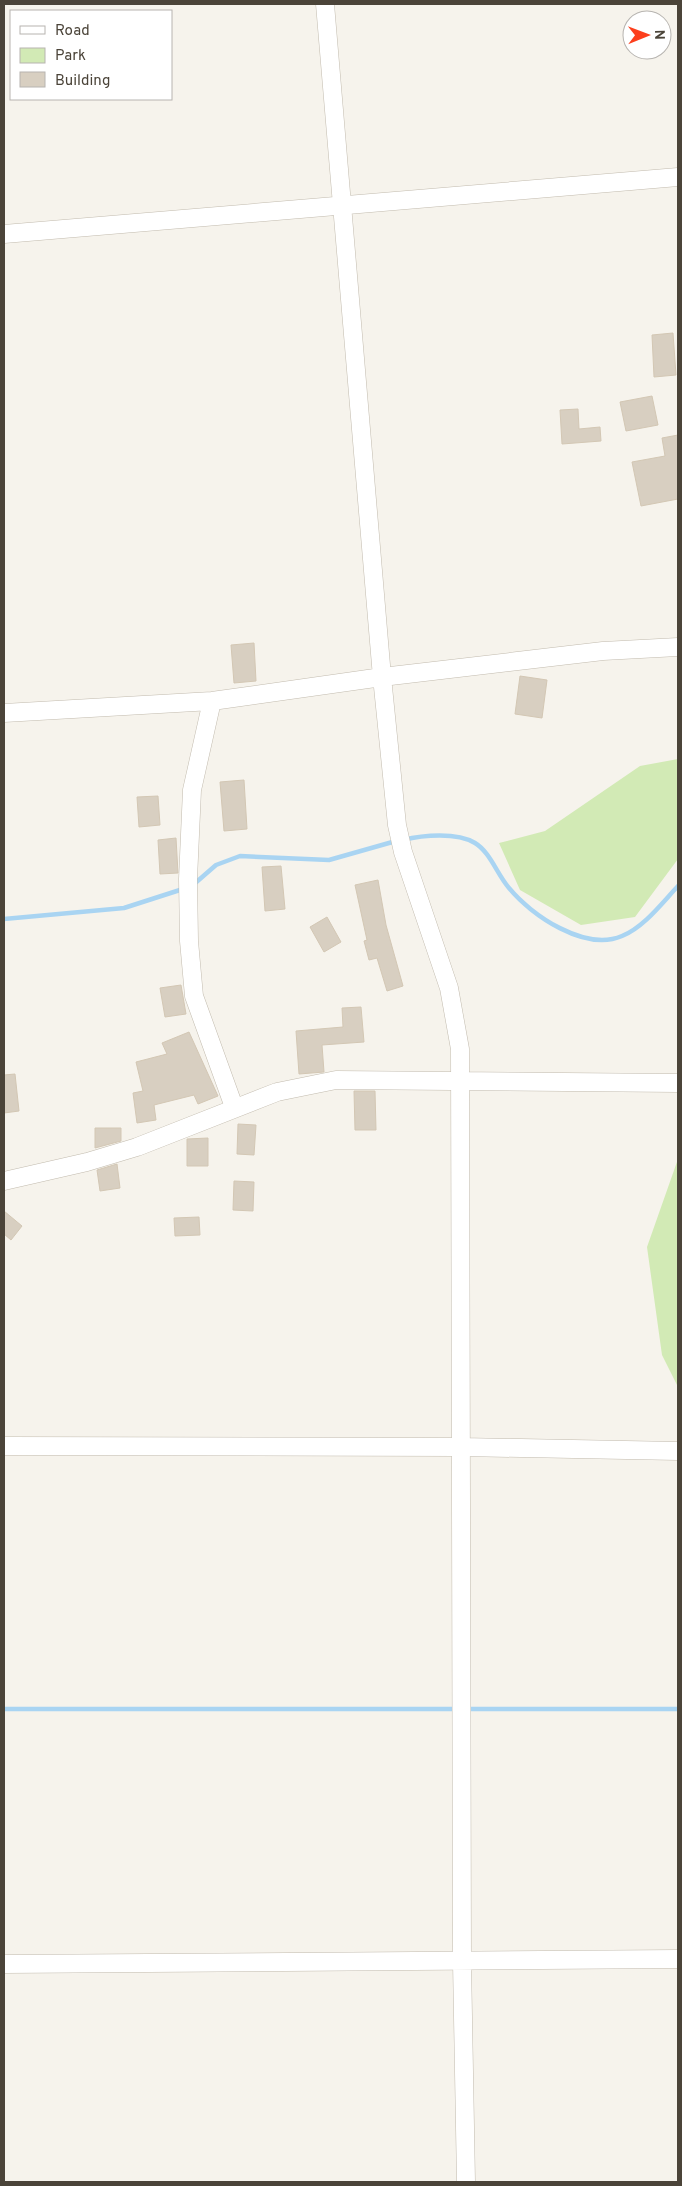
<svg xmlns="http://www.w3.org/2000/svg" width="682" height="2186" viewBox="0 0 682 2186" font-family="Overpass,sans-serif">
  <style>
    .green { fill: #d2eab5 }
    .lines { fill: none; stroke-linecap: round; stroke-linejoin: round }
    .stream { stroke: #a9d4f2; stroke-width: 4.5 }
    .building { fill: #d8cfc1; stroke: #d3c7b4 }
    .street-casing { stroke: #c2bbae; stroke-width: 19 }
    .street { stroke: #fff; stroke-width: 18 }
  </style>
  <rect width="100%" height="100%" fill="#f6f3ec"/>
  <path class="green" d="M678,759V859L635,917L581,925L520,890L499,843L545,831L640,766Z
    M678,1159V1387L662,1355L647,1247Z"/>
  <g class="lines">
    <path class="stream" d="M403,840C423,835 457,832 475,843C490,852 497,874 509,888C531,915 585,952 622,936C644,927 662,903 678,886
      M193,885L216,865L240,856L329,860L396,841
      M4,919L124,908L183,889
      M4,1709H457
      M465,1709H678"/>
  </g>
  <path class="building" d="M673,333L676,375L654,377L652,335Z
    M652,396L658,425L626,431L620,402Z
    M578,409L579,429L600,427L601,441L562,444L560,410Z
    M678,435V499L641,506L632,462L665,456L662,438Z
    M254,643L256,681L234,683L231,645Z
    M520,676L547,680L542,718L515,714Z
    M244,780L247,829L224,831L220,782Z
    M158,796L160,825L139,827L137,797Z
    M176,838L178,873L160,874L158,840Z
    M281,866L285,909L265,911L262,867Z
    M378,880L386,925L403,986L387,991L377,958L369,960L364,941L367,940L355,885Z
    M327,917L341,942L324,952L310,927Z
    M181,985L186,1014L165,1017L160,988Z
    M361,1007L364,1042L322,1045L324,1072L299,1074L296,1031L343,1027L342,1008Z
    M189,1032L218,1096L198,1104L194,1095L154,1105L156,1120L137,1123L133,1093L143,1091L136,1062L167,1054L162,1043Z
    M15,1074L19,1111L4,1113V1075Z
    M354,1091H375L376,1130H355Z
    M238,1124L256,1125L254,1155L237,1154Z
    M95,1128H121V1141L95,1148Z
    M208,1138V1166H187V1139Z
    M117,1164L120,1188L100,1191L97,1170Z
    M234,1181L254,1182L253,1211L233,1210Z
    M4,1211L22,1226L11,1240L4,1234Z
    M199,1217L200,1235L175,1236L174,1218Z"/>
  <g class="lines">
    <g class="street-casing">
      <path id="street" d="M325,4L382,677L397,825L403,852L449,988L460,1049L462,1962L466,2182
        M4,234L678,177
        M212,701L192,790L188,879L189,941L194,996L234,1107
        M4,713L212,701L382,677L603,651L678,647
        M4,1181L87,1162L137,1147L277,1092L336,1080L678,1083
        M4,1446L462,1447L678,1451
        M4,1964L678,1959"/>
    </g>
    <use href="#street" class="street"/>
  </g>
  <rect width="682" height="2186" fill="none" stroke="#4b4439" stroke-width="10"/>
  <rect x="10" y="10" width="162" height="90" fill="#ffffff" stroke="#b7b4b0"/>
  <rect x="20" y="26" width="25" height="8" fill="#ffffff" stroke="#b7b4b0"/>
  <text x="55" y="35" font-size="15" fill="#4b4439">Road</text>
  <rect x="20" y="48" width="25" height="15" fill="#d2eab5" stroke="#b7b4b0"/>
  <text x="55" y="60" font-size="15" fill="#4b4439">Park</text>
  <rect x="20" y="72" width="25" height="15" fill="#d8cfc1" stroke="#b7b4b0"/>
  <text x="55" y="85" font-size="15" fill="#4b4439">Building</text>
  <g transform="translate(647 35) rotate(89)"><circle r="24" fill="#ffffff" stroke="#b7b4b0"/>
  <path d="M0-4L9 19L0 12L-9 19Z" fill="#fc3f1d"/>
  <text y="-8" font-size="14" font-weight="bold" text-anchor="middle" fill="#4b4439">N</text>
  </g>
</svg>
